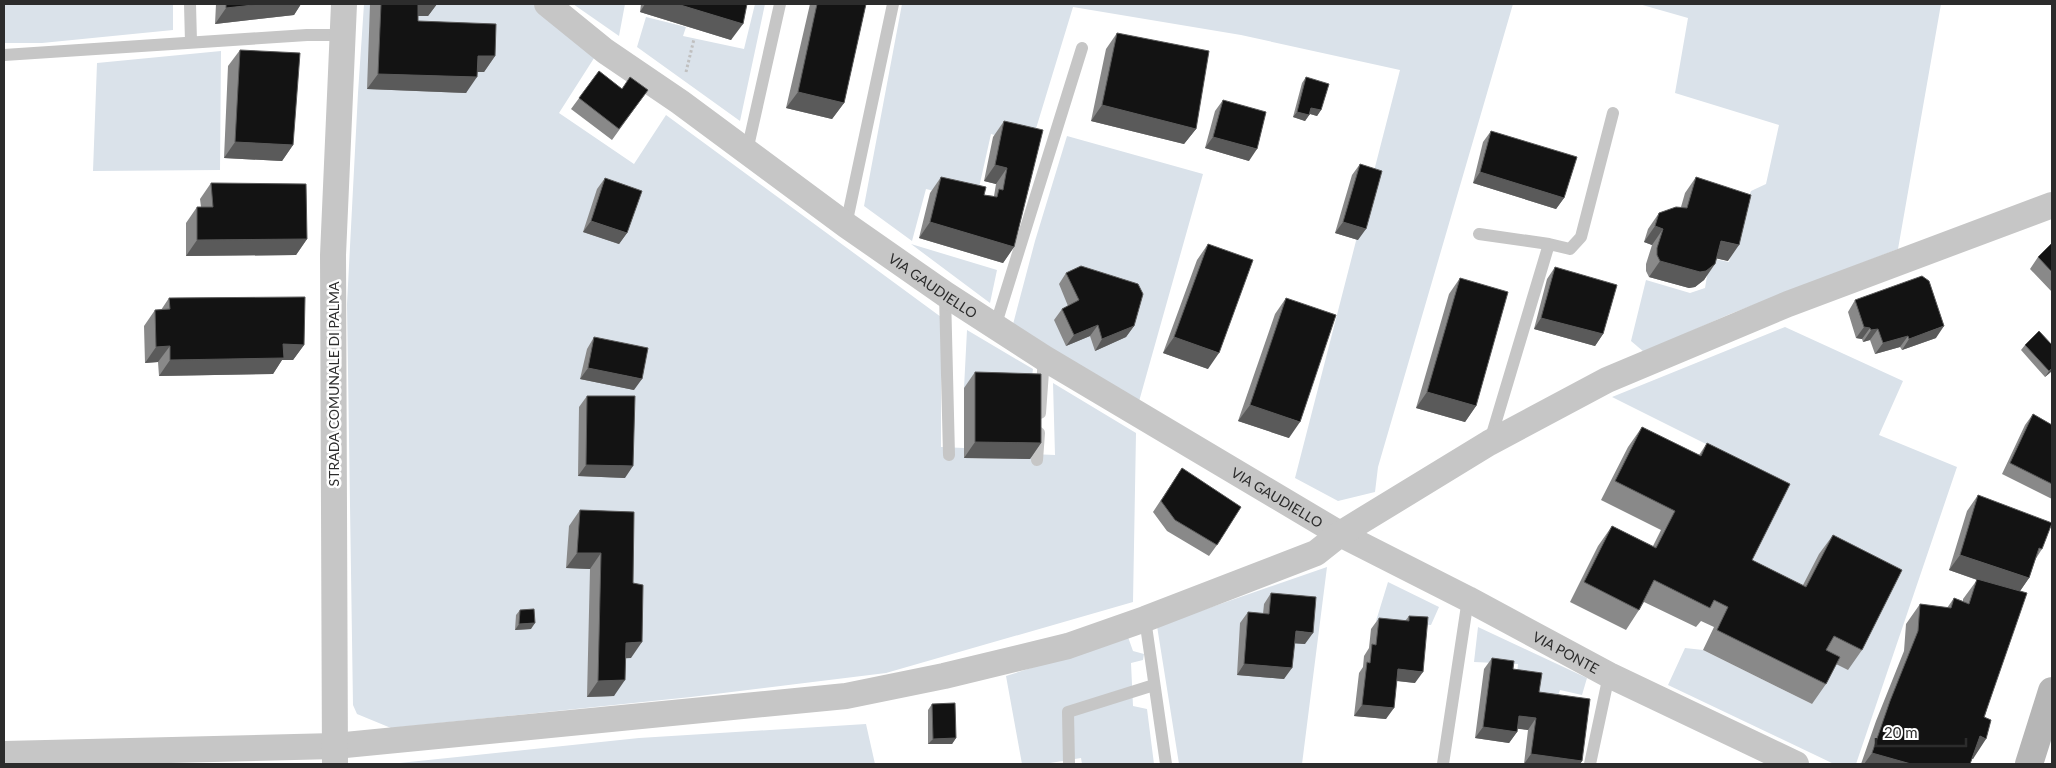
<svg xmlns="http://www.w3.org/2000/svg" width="2056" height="768" viewBox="0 0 2056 768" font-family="Lato,sans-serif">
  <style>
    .green { fill: #dae2ea }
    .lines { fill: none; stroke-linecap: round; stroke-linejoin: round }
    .path { stroke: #c0c0c0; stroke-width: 3; stroke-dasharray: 2.5 2.5; stroke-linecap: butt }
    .lane { stroke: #c6c6c6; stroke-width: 12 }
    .street { stroke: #c6c6c6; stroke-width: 26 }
    .secondary { stroke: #b6b6b6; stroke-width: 28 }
    .wall { fill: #898989 }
    .shaded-wall { fill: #5a5a5a }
    .building { fill: #131313; stroke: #5a5a5a }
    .labels { text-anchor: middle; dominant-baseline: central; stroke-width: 5; stroke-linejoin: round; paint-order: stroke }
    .street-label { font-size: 14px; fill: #2c2c2c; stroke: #fff }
  </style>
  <rect width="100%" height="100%" fill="#fff"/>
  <path class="green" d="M4,4H173V30L42,43H4Z
    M364,4H535L596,55L559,113L634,164L666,115L941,317V447L964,448V458L1030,459L1031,454L1055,455L1053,383L1136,433L1133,602L886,673L691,697L391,728L357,714L353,705L347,304L358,93Z
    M573,4H625L619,36Z
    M755,4H765L740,121L637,47L646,17L686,27L683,36L744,49Z
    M902,4H1513L1378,467L1375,492L1338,501L1295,478L1400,70L1241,35L1073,7L1031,145L991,134L976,201L926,189L912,241L864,206Z
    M1639,4H1941L1898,249L1730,314L1644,352L1631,341L1646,280L1690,293L1705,288L1710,258L1729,262L1743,211L1751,191L1766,184L1779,125L1675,93L1688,18Z
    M221,51L220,170L93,171L97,63Z
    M1067,136L1203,174L1138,405L1012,328L1035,241Z
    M911,244L997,270L990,303Z
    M1785,327L1903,381L1879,435L1957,467L1856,764H1834L1668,685L1685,648L1703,650L1812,704L1793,607L1739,580L1744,463L1612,397Z
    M967,330L1033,369L1030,390L964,388Z
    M1327,567L1302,764H1179L1157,626Z
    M1388,582L1439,607L1431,625L1376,621Z
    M1478,627L1587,678L1582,695L1560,690L1557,698L1535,692L1517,674L1518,664L1474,662Z
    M1128,637L1133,651L1144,654L1143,660L1131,663L1133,706L1147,709L1154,764H1082L1081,758L1044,764H1022L1006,676Z
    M866,724L875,764H390L639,738Z"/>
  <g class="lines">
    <path class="path" d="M686,72L694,39"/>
    <path class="lane" d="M190,4L191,42
      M4,55L307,35H342
      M747,151L780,4
      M846,225L893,4
      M1479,234L1549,244L1570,249L1581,237L1613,113
      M945,294L949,455
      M995,327L1082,48
      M1040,413L1044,358
      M1490,441L1549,244
      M1037,460L1039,433
      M1145,619L1166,764
      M1069,764L1068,712L1154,685
      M1443,764L1468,599
      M1590,764L1609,675"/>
    <g class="street">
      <path id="s1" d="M547,4L605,51L680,102L846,225L945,294L1044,358L1340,534L1468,599L1609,675L1796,764"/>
      <path d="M4,754L335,746L846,696L944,676L1068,646L1145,619L1316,553L1340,534L1489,443L1607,380L1788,304L2052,205"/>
      <path d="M335,764L333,255L344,4"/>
    </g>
    <path class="secondary" d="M2029,764L2052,691"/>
  </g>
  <path class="wall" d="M216,4H301L294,15L215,24Z
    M370,4H437L428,16H418V21L495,56L484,72H477L466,93L367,89Z
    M641,4H747L731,40L640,12Z
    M810,4H866L844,103L832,119L786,108Z
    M1117,33L1196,129L1184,144L1091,121L1106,49Z
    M240,50L293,145L282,161L224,158L228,66Z
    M599,71L622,89L648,90L612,140L571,109Z
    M1306,77L1321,110L1317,116L1310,114L1305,121L1293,117L1302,83Z
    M1223,100L1249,161L1205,148L1215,111Z
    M1004,121L1014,247L1003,263L919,238L930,193L941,177L984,195L994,196L996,184L984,181L993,137Z
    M1491,131L1564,198L1556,209L1473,183L1483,142Z
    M1360,164L1358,240L1335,233L1352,175Z
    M1696,177L1728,261L1716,258L1704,280L1695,287L1689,288L1649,277L1646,271V264L1652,245L1644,242L1648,229L1659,213L1681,207L1685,193Z
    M605,178L627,233L619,244L583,232L597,189Z
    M211,183L307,239L296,255L186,256V223L197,207H201L200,199Z
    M2052,243V292L2030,269L2038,257Z
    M1208,244V369L1163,353L1197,260Z
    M1555,267L1603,334L1595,346L1534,329L1547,279Z
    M1066,273L1134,326L1126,337L1095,351L1090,336L1066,346L1054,320L1062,309L1068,306L1059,284Z
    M1460,278L1476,406L1465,422L1416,408L1449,294Z
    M169,298L304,345L293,360H282L273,374L159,376L158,362L145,363L144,326L155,310H161Z
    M1286,298L1289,438L1238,421L1275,314Z
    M1855,300L1936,338L1902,350L1900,347L1875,354L1870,340L1863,342L1862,339L1856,338L1848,312Z
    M594,337L634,390L580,379L587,349Z
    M2025,345L2052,371L2045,377L2021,350Z
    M975,372L1041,443L1030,459L964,458V388Z
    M587,396L625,478L578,476L579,407Z
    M2033,414L2052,425V499L2002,474L2025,425Z
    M1642,427L1699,455L1707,443L1752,560L1803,585L1819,554L1833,535L1862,650L1848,670L1836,664L1826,684L1812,704L1703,650L1714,627L1701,621L1696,627L1644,602L1639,610L1626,630L1570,602L1598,546L1612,526L1653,546L1661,530L1601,500L1628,447Z
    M1182,468L1217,545L1209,556L1167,531L1153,512Z
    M1978,495L2042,549L2035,560L2029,578L2020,591L1973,759L1972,758L1970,764H1861L1876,721L1904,651L1906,624L1920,604L1947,608L1954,598L1963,601V599L1977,580L1949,570L1967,511Z
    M580,510L634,512L631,658H626L614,696L587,697L590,569L566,568L569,526Z
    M1271,593L1305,644L1295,643L1284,679L1237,675L1240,623L1248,612L1263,614L1264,604Z
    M520,610L531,629L515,630L516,615Z
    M1409,616L1415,683L1396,681L1386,719L1354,716L1359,673L1363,667L1364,656L1369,648L1371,629L1379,618L1405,621Z
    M1492,658L1513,669L1539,692L1582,761L1580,764H1524L1528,730L1517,728V732L1509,743L1475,738L1484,669Z
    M932,704L956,738L952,744H928V710Z"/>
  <path class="shaded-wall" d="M262,4H301L294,15L215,24L226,8Z
    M416,4H437L428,16H407Z
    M645,4H677L743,24L731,40L640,12Z
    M478,56H495L484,72H466Z
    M378,74L477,77L466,93L367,89Z
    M798,92L844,103L832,119L786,108Z
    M1102,105L1196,129L1184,144L1091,121Z
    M1311,108L1321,110L1317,116L1307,113Z
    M1297,112L1309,115L1305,121L1293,117Z
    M1213,137L1257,149L1249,161L1205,148Z
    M235,142L293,145L282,161L224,158Z
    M995,165L1007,168L996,184L984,181Z
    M1480,172L1564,198L1556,209L1473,183Z
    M591,221L627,233L619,244L583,232Z
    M930,222L1014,247L1003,263L919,238Z
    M1343,222L1366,229L1358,240L1335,233Z
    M1655,226L1663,229L1652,245L1644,242Z
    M307,239L296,255L186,256L197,240Z
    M1721,241L1739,245L1728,261L1710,257Z
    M1660,261L1715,264L1704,280L1695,287L1689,288L1649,277Z
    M1541,318L1603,334L1595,346L1534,329Z
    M1098,325L1090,336L1066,346L1074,335Z
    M1134,326L1126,337L1095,351L1102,339Z
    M1944,326L1936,338L1902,350L1909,339Z
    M1864,327L1870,328L1862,339L1856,338Z
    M1878,329L1870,340L1863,342L1871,330Z
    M1908,336L1900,347L1875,354L1883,343Z
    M1174,337L1219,353L1208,369L1163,353Z
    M283,344L304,345L293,360H282L273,374L159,376L170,360Z
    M170,346L158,362L145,363L156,347Z
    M588,368L642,379L634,390L580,379Z
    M2052,368V371L2045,377L2049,371Z
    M1427,392L1476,406L1465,422L1416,408Z
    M1250,405L1300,422L1289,438L1238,421Z
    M975,442L1041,443L1030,459L964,458Z
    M586,465L633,466L625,478L578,476Z
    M577,553H601L590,569L566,568Z
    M1960,555L2029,578L2018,594L1949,570Z
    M535,623L531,629L515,630L519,624Z
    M1296,631L1313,633L1305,644L1288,643Z
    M642,642L631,658L615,659L626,643Z
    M1244,664L1292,668L1284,679L1237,675Z
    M1398,669L1423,672L1415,683L1390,680Z
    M625,680L614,696L587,697L598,681Z
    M1362,705L1394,708L1386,719L1354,716Z
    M1519,716L1536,718L1528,730L1511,728Z
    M1483,727L1517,732L1509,743L1475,738Z
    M1980,736L1986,739L1973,759L1966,756Z
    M956,738L952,744H928L933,739Z
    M1872,753L1911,764H1864Z
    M1531,754L1582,761L1580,764H1524Z"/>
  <path class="building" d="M226,4H262L226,8Z
    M381,4H418V21L496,24L495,56H478L477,77L378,74Z
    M677,4H747L743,24Z
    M817,4H866L844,103L798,92Z
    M1117,33L1209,51L1196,129L1102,105Z
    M240,50L300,53L293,145L235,142Z
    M599,71L622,89L630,77L648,90L619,129L579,98Z
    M1306,77L1329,84L1321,110L1311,108L1309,115L1297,112Z
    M1223,100L1266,112L1257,149L1213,137Z
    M1004,121L1043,130L1014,247L930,222L941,177L986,187L984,195L997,197L999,189L1003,190L1007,168L995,165Z
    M1491,131L1577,157L1564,198L1480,172Z
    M1360,164L1382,171L1366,229L1343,222Z
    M1696,177L1751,195L1739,245L1721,241L1715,264L1706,271L1700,272L1660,261L1657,255V248L1663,229L1655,226L1659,213L1676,207L1687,208Z
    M605,178L642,191L627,233L591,221Z
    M211,183L306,184L307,239L197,240V207H213Z
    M2052,243V272L2038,257Z
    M1208,244L1253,260L1219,353L1174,337Z
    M1081,266L1138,284L1143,294L1134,326L1102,339L1098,325L1074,335L1062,309L1079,300L1066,273Z
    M1555,267L1617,285L1603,334L1541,318Z
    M1922,276L1929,281L1944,326L1909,339L1908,336L1883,343L1878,329L1871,330L1870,328L1864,327L1855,300Z
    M1460,278L1508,292L1476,406L1427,392Z
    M305,297L304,345L283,344L284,358L170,360V346L156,347L155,310L170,309L169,298Z
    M1286,298L1336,315L1300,422L1250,405Z
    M2039,331L2052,345V368L2049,371L2025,345Z
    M594,337L648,348L642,379L588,368Z
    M975,372L1041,374V443L975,442Z
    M587,396H635L633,466L586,465Z
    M2033,414L2052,425V484L2010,463Z
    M1642,427L1701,456L1707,443L1790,484L1752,560L1806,587L1833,535L1902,570L1862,650L1834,636L1826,650L1840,657L1826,684L1717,630L1728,607L1714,600L1710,608L1654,580L1639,610L1584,582L1612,526L1656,548L1675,511L1615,481Z
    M1182,468L1241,507L1217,545L1175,520L1161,501Z
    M1978,495L2052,523L2042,549L2039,548L2029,578L1960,555Z
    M580,510L634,512L633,583L643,585L642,642L626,643L625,680L598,681L601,553H577Z
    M1977,579L2027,593L1984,717L1991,720L1986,739L1980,736L1970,764H1911L1872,753L1890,701L1918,631L1920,604L1951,608L1954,598L1969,604Z
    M1271,593L1316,597L1313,633L1296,631L1292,668L1244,664L1248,612L1269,614Z
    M534,609L535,623L519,624L520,610Z
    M1409,616L1428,617L1423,672L1398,669L1394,708L1362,705L1367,662L1370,663L1372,644L1376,645L1379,618L1409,621Z
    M1492,658L1514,661L1513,669L1542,673L1539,692L1590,699L1582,761L1531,754L1536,718L1519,716L1517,732L1483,727Z
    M955,703L956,738L933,739L932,704Z"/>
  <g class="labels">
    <g class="street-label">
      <text stroke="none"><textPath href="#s1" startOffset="478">VIA GAUDIELLO</textPath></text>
      <text transform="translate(333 384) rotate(-90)">STRADA COMUNALE DI PALMA</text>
      <text stroke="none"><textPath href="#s1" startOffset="882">VIA GAUDIELLO</textPath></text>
      <text stroke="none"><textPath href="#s1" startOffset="1210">VIA PONTE</textPath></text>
    </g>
  </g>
  <rect width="2056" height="768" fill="none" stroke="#2c2c2c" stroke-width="10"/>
  <path d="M1876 738v8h90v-8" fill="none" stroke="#2c2c2c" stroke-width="2.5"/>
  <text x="1884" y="738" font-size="15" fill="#2c2c2c" stroke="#ffffff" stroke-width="4" paint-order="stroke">20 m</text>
</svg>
